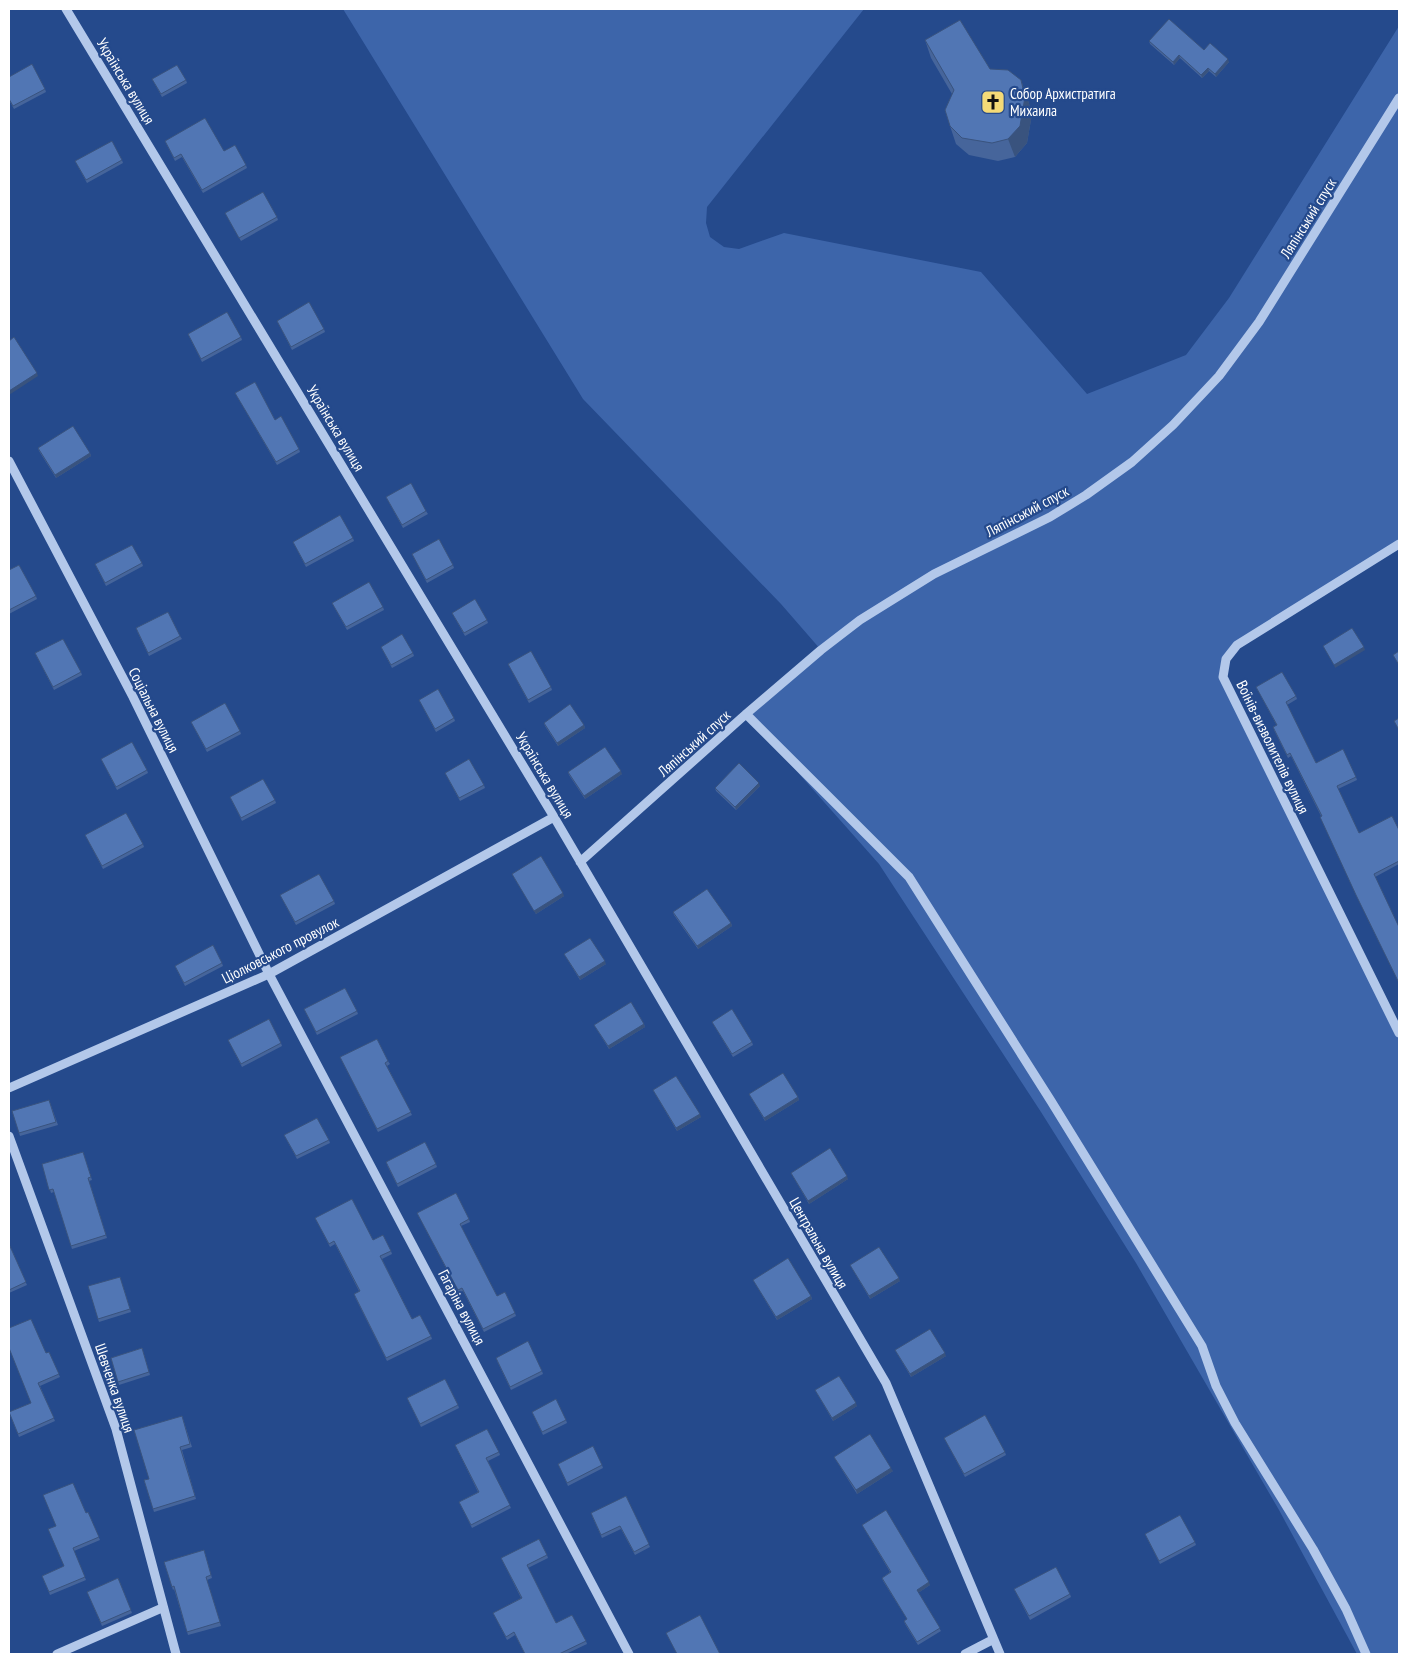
<svg xmlns="http://www.w3.org/2000/svg" width="1408" height="1663" viewBox="0 0 1408 1663" font-family="'PT Sans Narrow',sans-serif">
  <style>
    .green { fill: #3d65aa }
    .lines { fill: none; stroke-linecap: round; stroke-linejoin: round }
    .minor { stroke: #b3c8ea; stroke-width: 9 }
    .wall { fill: #46659b }
    .shaded-wall { fill: #39537e }
    .building { fill: #5176b4; stroke: #39537e }
    .labels { text-anchor: middle; dominant-baseline: central; stroke-width: 4.5; stroke-linejoin: round; paint-order: stroke }
    .street-label { font-size: 15px; fill: #fff; stroke: #254a8c }
    .poi-label { font-size: 15px; fill: #fff; stroke: #254a8c; text-anchor: start }
  </style>
  <rect width="100%" height="100%" fill="#254a8c"/>
  <path class="green" d="M343,9H864L707,207L706,223L710,237L724,247L739,249L784,233L981,272L1087,394L1186,355L1229,298L1399,26V544L1237,645L1226,659L1223,677L1399,1033V1654H1357L1279,1510L1136,1263L1041,1112L879,864L746,714L821,650L781,604L583,399Z"/>
  <g class="lines">
    <path class="minor" d="M66,9L554,817L886,1383L1000,1654
      M9,461L133,697L269,974L629,1654
      M1399,544L1237,645L1226,659L1223,677L1399,1033
      M746,714L909,877L1051,1101L1202,1346L1216,1386L1235,1423L1313,1549L1346,1609L1366,1654
      M580,862L746,714L821,650L860,620L934,574L1050,517L1086,495L1132,462L1173,425L1219,376L1259,322L1399,98
      M9,1088L269,974L554,817
      M9,1136L116,1429L176,1654
      M57,1654L162,1608
      M965,1654L992,1640"/>
  </g>
  <path class="wall" d="M925,40L990,69L1021,80L1027,97L1032,114L1027,143L1015,157L998,161L969,155L956,144L950,126L952,94L931,58Z
    M1149,41L1204,50L1229,62L1216,77L1209,71L1202,78L1180,58L1174,65L1150,44Z
    M9,77L45,89L46,92L14,109L9,100Z
    M152,79L186,80L187,83L162,97Z
    M165,141L246,165L247,168L203,193L182,157L175,161Z
    M122,160L123,163L87,183L75,161Z
    M225,213L277,217L278,220L241,241Z
    M277,321L324,329L325,332L292,350Z
    M188,334L241,337L242,340L202,362Z
    M235,393L275,420L299,449L300,452L277,465Z
    M38,448L90,453L91,456L56,478L39,451Z
    M386,497L426,511L428,514L403,528Z
    M353,538L354,541L306,567L293,542Z
    M412,554L453,565L454,568L427,583Z
    M142,563L143,566L106,586L95,564Z
    M9,570L36,596L37,599L9,614Z
    M332,603L383,607L384,610L347,630Z
    M452,613L487,620L488,623L465,636Z
    M137,631L180,636L182,639L149,656Z
    M381,647L413,653L414,656L392,668Z
    M35,653L81,672L82,675L54,690Z
    M508,664L551,687L552,690L529,703Z
    M1256,687L1296,696L1297,699L1287,705L1316,763L1356,777L1357,780L1338,789L1359,833L1399,830V864L1375,877L1321,816L1291,756L1288,758L1274,730L1277,726Z
    M419,700L454,718L455,721L436,732Z
    M191,722L240,731L241,734L207,752Z
    M544,723L584,725L585,728L558,746L545,726Z
    M101,759L147,770L148,773L117,790Z
    M568,772L622,774L585,799L569,775Z
    M445,773L484,785L485,788L460,801Z
    M760,786L736,810L716,791L715,788Z
    M230,797L275,800L276,803L242,821Z
    M85,835L143,844L144,847L103,869Z
    M512,874L564,896L536,914Z
    M280,895L334,901L335,904L296,925Z
    M673,912L731,923L732,926L698,949L674,915Z
    M564,954L606,964L580,980Z
    M222,963L223,966L185,986L175,966Z
    M304,1009L357,1011L358,1014L317,1035Z
    M712,1022L752,1042L753,1045L733,1057Z
    M644,1024L645,1027L609,1049L594,1025Z
    M228,1040L281,1043L282,1046L242,1067Z
    M340,1057L388,1061L390,1064L387,1066L412,1115L378,1132Z
    M653,1090L701,1117L677,1131Z
    M749,1094L798,1097L799,1100L765,1121Z
    M49,1100L58,1125L20,1136L19,1133Z
    M284,1135L329,1140L330,1143L297,1159Z
    M83,1152L92,1180L89,1181L107,1238L72,1249L54,1192L51,1193L42,1164Z
    M436,1164L437,1167L398,1187L387,1165Z
    M791,1173L848,1179L809,1204Z
    M417,1213L469,1219L470,1222L461,1226L497,1296L515,1313L516,1316L484,1332L463,1291L459,1293Z
    M315,1218L373,1240L391,1251L392,1254L382,1259L412,1319L431,1336L432,1339L387,1361L355,1297L359,1291L335,1244L330,1247Z
    M9,1244L27,1285L9,1293Z
    M850,1265L900,1281L870,1299Z
    M120,1277L131,1312L99,1322L98,1319Z
    M753,1280L811,1296L812,1299L777,1320Z
    M142,1348L150,1375L119,1385L111,1358Z
    M895,1350L946,1356L911,1377Z
    M49,1352L60,1377L40,1386L55,1421L19,1437L9,1412L31,1403L46,1353Z
    M497,1361L542,1371L543,1374L511,1390Z
    M815,1390L857,1406L833,1421Z
    M407,1398L458,1405L459,1408L421,1427Z
    M532,1412L566,1420L567,1423L543,1435Z
    M182,1416L192,1447L182,1450L196,1499L154,1512L144,1480L149,1479Z
    M944,1438L1005,1452L1006,1455L965,1477Z
    M455,1445L499,1452L500,1455L488,1461L511,1508L472,1528L459,1502L478,1492Z
    M834,1457L893,1471L857,1494Z
    M558,1464L602,1465L603,1468L568,1486Z
    M626,1496L650,1547L635,1555L621,1529L602,1538L592,1516Z
    M88,1512L100,1540L74,1551L86,1580L50,1595L42,1576L64,1566L86,1513Z
    M862,1525L930,1585L918,1593L941,1631L918,1645L905,1624L904,1621L907,1619L883,1581L882,1578L890,1572Z
    M1145,1534L1195,1542L1196,1545L1160,1564Z
    M204,1550L212,1578L207,1580L221,1626L188,1635L174,1589L173,1590L164,1562Z
    M547,1555L548,1558L528,1568L556,1623L586,1641L587,1644L566,1654H525L515,1635L507,1640L493,1613L521,1598L501,1558Z
    M118,1578L132,1613L102,1626L87,1592Z
    M1014,1589L1070,1594L1071,1597L1030,1620Z"/>
  <path class="shaded-wall" d="M1179,55L1180,58L1174,65L1173,62Z
    M1228,59L1229,62L1216,77L1215,74Z
    M1208,68L1209,71L1202,78L1201,75Z
    M1021,80L1027,97L1032,114L1027,143L1015,157L1008,139Z
    M37,373L38,376L9,395V391Z
    M90,453L91,456L56,478L55,475Z
    M1364,647L1365,650L1335,668L1334,665Z
    M584,725L585,728L558,746L557,743Z
    M621,771L622,774L585,799L584,796Z
    M759,783L760,786L736,810L735,807Z
    M563,893L564,896L536,914L534,911Z
    M731,923L732,926L698,949L697,946Z
    M605,961L606,964L580,980L579,977Z
    M644,1024L645,1027L609,1049L608,1046Z
    M798,1097L799,1100L765,1121L764,1118Z
    M700,1114L701,1117L677,1131L676,1128Z
    M847,1176L848,1179L809,1204L808,1201Z
    M899,1278L900,1281L870,1299L869,1296Z
    M811,1296L812,1299L777,1320L776,1317Z
    M945,1353L946,1356L911,1377L910,1374Z
    M856,1403L857,1406L833,1421L832,1418Z
    M891,1468L893,1471L857,1494L856,1490Z
    M929,1582L930,1585L918,1593L917,1590Z"/>
  <path class="building" d="M1169,19L1204,50L1210,43L1228,59L1215,74L1208,68L1201,75L1179,55L1173,62L1149,41Z
    M960,20L990,69L1008,70L1021,80L1025,97L1020,126L1008,139L992,143L962,138L950,126L945,110L954,90L925,40Z
    M32,64L45,89L13,106L9,99V77Z
    M177,65L186,80L161,94L152,79Z
    M205,118L224,151L235,145L246,165L202,190L181,154L174,158L165,141Z
    M112,141L122,160L86,180L75,161Z
    M263,192L277,217L239,238L225,213Z
    M309,302L324,329L291,347L277,321Z
    M227,312L241,337L201,359L188,334Z
    M14,337L37,373L9,391V341Z
    M255,382L275,420L281,416L299,449L276,462L235,393Z
    M73,426L90,453L55,475L38,448Z
    M411,483L426,511L402,525L386,497Z
    M340,515L353,538L305,564L293,542Z
    M439,539L453,565L426,580L412,554Z
    M132,545L142,563L105,583L95,564Z
    M19,565L36,596L9,610V570Z
    M369,582L383,607L346,627L332,603Z
    M475,599L487,620L464,633L452,613Z
    M168,612L180,636L148,653L136,628Z
    M1352,628L1364,647L1334,665L1323,646Z
    M402,634L413,653L391,665L381,647Z
    M63,639L81,672L53,687L35,653Z
    M531,651L551,687L528,700L508,664Z
    M1399,651V665L1393,655Z
    M1282,672L1296,696L1286,702L1316,763L1343,749L1356,777L1337,786L1359,833L1392,816L1399,830V861L1374,874L1399,927V983L1356,895L1320,817L1322,816L1290,753L1287,755L1273,727L1277,725L1256,687Z
    M438,689L454,718L435,729L419,700Z
    M225,703L240,731L206,749L191,722Z
    M570,704L584,725L557,743L544,723Z
    M1399,718V730L1394,721Z
    M132,742L147,770L116,787L101,759Z
    M605,747L621,771L584,796L568,772Z
    M469,759L484,785L459,798L445,773Z
    M739,763L759,783L735,807L715,788Z
    M263,779L275,800L241,818L230,797Z
    M126,813L143,844L102,866L85,835Z
    M541,856L563,893L534,911L512,874Z
    M319,874L334,901L295,922L280,895Z
    M707,889L731,923L697,946L673,912Z
    M590,938L605,961L579,977L564,954Z
    M213,945L222,963L184,983L175,966Z
    M345,988L357,1011L316,1032L304,1009Z
    M631,1002L644,1024L608,1046L594,1025Z
    M732,1009L752,1042L732,1054L712,1022Z
    M269,1019L281,1043L241,1064L228,1040Z
    M377,1039L388,1061L385,1063L411,1112L377,1129L340,1057Z
    M783,1073L798,1097L764,1118L749,1094Z
    M676,1076L700,1114L676,1128L653,1090Z
    M49,1100L56,1122L19,1133L12,1111Z
    M317,1118L329,1140L296,1156L284,1135Z
    M425,1142L436,1164L397,1184L386,1162Z
    M830,1148L847,1176L808,1201L791,1173Z
    M83,1152L91,1177L88,1178L106,1235L71,1246L53,1189L49,1190L42,1164Z
    M456,1193L469,1219L460,1224L497,1296L505,1292L515,1313L483,1329L462,1288L458,1290L417,1213Z
    M352,1199L373,1240L383,1235L391,1251L380,1256L412,1319L420,1315L431,1336L386,1358L354,1294L360,1291L334,1241L329,1244L315,1218Z
    M9,1244L26,1282L9,1290Z
    M879,1247L899,1278L869,1296L850,1265Z
    M788,1258L811,1296L776,1317L753,1280Z
    M120,1277L130,1309L98,1319L88,1286Z
    M31,1319L46,1353L49,1352L59,1374L38,1383L54,1418L18,1434L9,1412L31,1403L9,1348V1328Z
    M930,1329L945,1353L910,1374L895,1350Z
    M528,1341L542,1371L510,1387L496,1358Z
    M142,1348L149,1372L118,1382L111,1358Z
    M839,1376L856,1403L832,1418L815,1390Z
    M445,1379L458,1405L420,1424L407,1398Z
    M556,1399L566,1420L542,1432L532,1412Z
    M985,1415L1005,1452L964,1474L944,1438Z
    M182,1416L190,1444L180,1447L195,1496L153,1509L144,1480L149,1479L134,1430Z
    M487,1429L499,1452L486,1458L510,1505L471,1525L459,1502L479,1492L455,1445Z
    M870,1434L891,1468L856,1490L834,1457Z
    M593,1446L602,1465L567,1483L558,1464Z
    M73,1483L86,1513L88,1512L99,1537L73,1548L85,1577L49,1592L42,1576L64,1566L48,1529L56,1526L43,1495Z
    M626,1496L649,1544L634,1552L620,1526L601,1535L591,1513Z
    M886,1510L929,1582L917,1590L940,1628L917,1642L904,1621L907,1619L882,1578L891,1572L862,1525Z
    M1180,1515L1195,1542L1159,1561L1145,1534Z
    M539,1539L547,1555L527,1565L556,1623L572,1615L586,1641L559,1654H525L514,1632L506,1637L493,1613L522,1598L501,1558Z
    M204,1550L211,1575L206,1577L220,1622L187,1632L174,1586L172,1587L164,1562Z
    M1056,1567L1070,1594L1029,1616L1014,1589Z
    M118,1578L131,1610L101,1623L87,1592Z
    M700,1615L720,1654H677L666,1633Z"/>
  <defs>
    <g id="church-square" transform="scale(1.25)"><rect x="-9" y="-9" width="18" height="18" rx="4" fill="#f4da77" stroke="#254a8c"/><path d="M-1.2-6h2.4v3.5h3.3v2.4h-3.3V6h-2.4V-.1h-3.3v-2.4h3.3Z" fill="#111"/></g>
  </defs>
  <g fill-rule="evenodd">
    <use href="#church-square" x="993" y="102"/>
  </g>
  <g class="labels">
    <g class="street-label">
      <text transform="translate(126 81) rotate(59)">Українська вулиця</text>
      <text transform="translate(1308 218) rotate(-58)">Ляпінський спуск</text>
      <text transform="translate(336 428) rotate(59)">Українська вулиця</text>
      <text transform="translate(1027 511) rotate(-28)">Ляпінський спуск</text>
      <text transform="translate(154 710) rotate(63)">Соціальна вулиця</text>
      <text transform="translate(694 743) rotate(-42)">Ляпінський спуск</text>
      <text transform="translate(1273 747) rotate(64)">Воїнів-визволителів вулиця</text>
      <text transform="translate(545 775) rotate(59)">Українська вулиця</text>
      <text transform="translate(280 950) rotate(-27)">Ціолковського провулок</text>
      <text transform="translate(819 1243) rotate(60)">Центральна вулиця</text>
      <text transform="translate(462 1307) rotate(62)">Гагаріна вулиця</text>
      <text transform="translate(115 1388) rotate(71)">Шевченка вулиця</text>
    </g>
    <g class="poi-label">
      <text x="1010" y="93">Собор Архистратига<tspan x="1010" dy="17">Михаила</tspan></text>
    </g>
  </g>
  <rect width="1408" height="1663" fill="none" stroke="#ffffff" stroke-width="20"/>
</svg>
